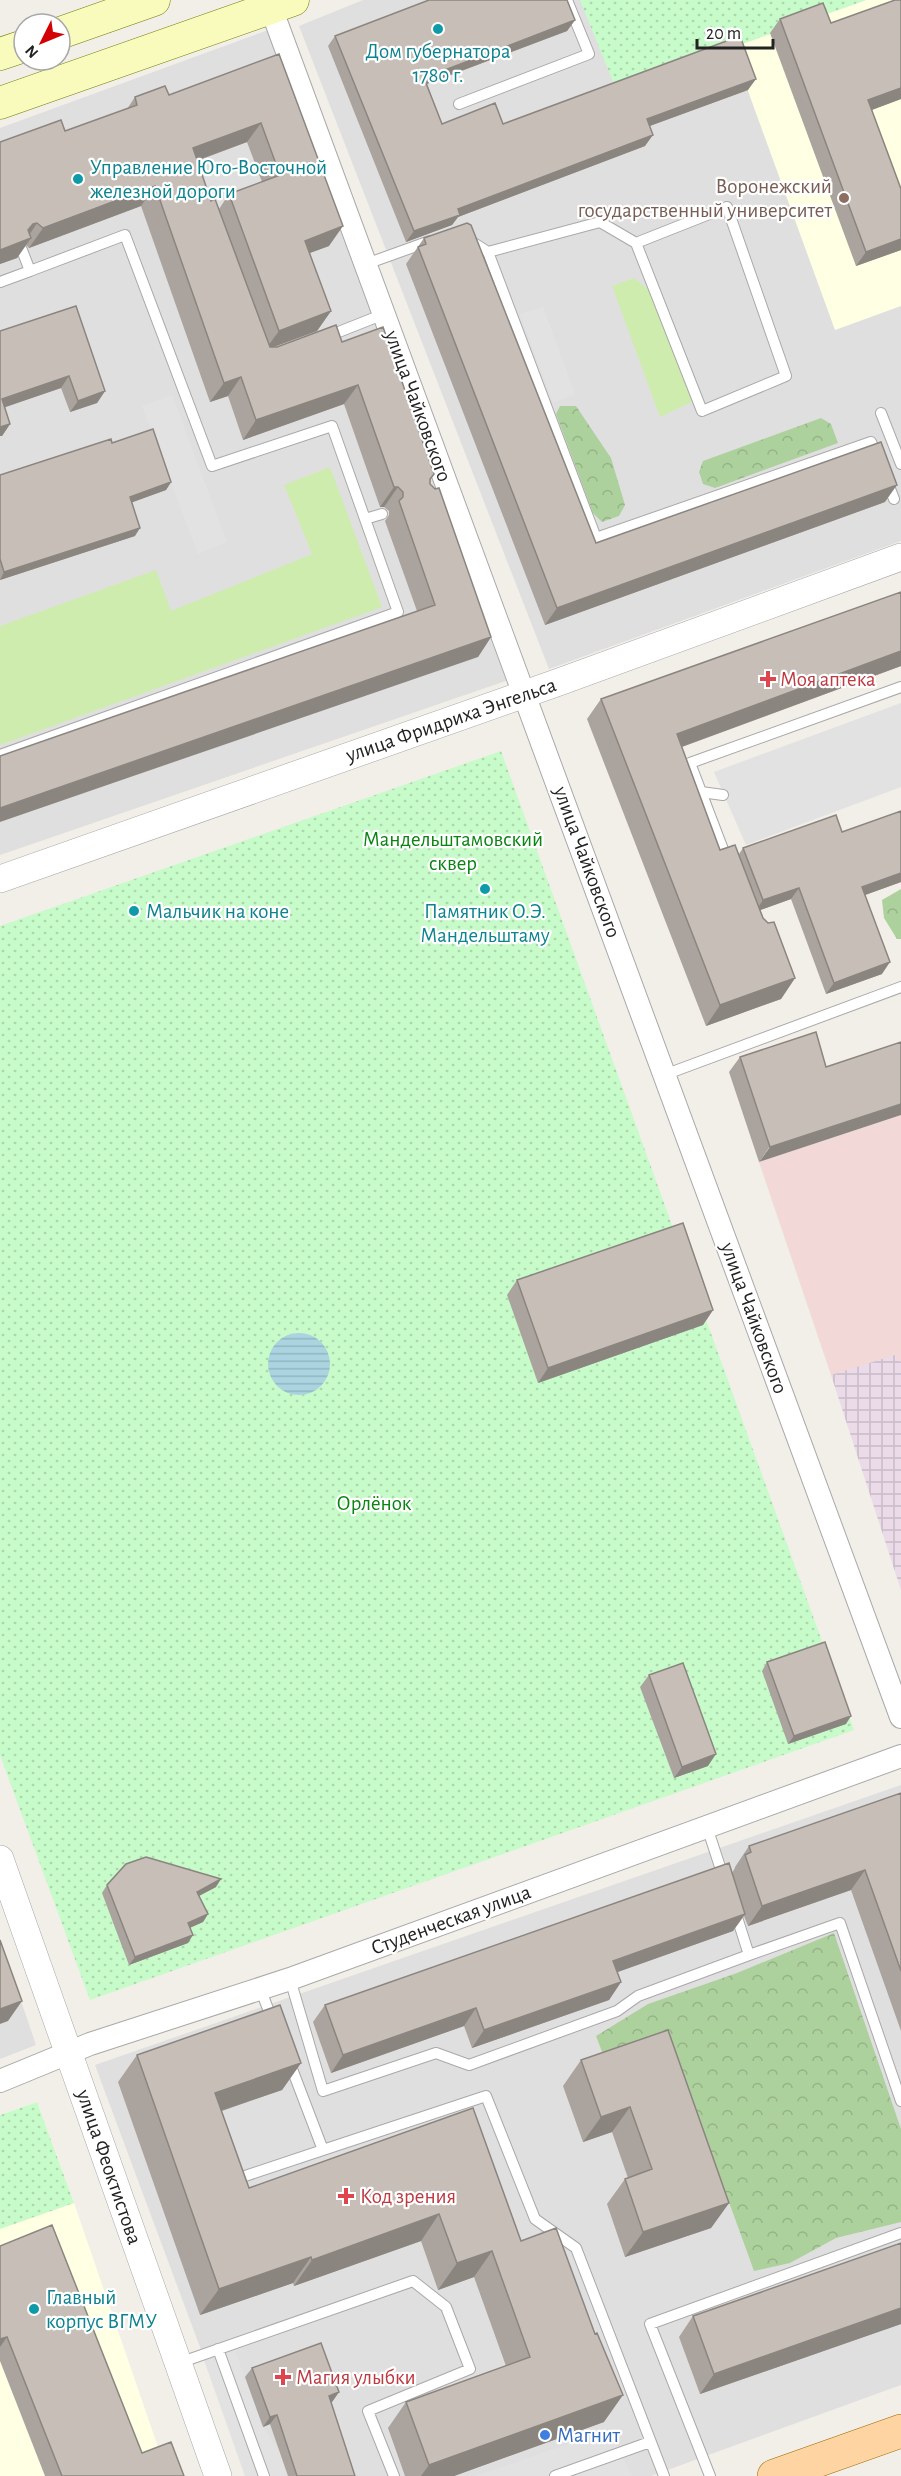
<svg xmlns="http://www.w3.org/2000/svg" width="901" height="2476" viewBox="0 0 901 2476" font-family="'Alegreya Sans',sans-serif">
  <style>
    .residential { fill: #e0dfdf }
    .commercial { fill: #f2d9d8 }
    .industrial { fill: url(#industrial-grid) }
    .education { fill: #ffffe4 }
    .grass { fill: #ceecae }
    .forest { fill: url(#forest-crowns) }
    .park { fill: url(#park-dots) }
    .parking { fill: #e2e2e2 }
    .water { fill: url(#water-rules) }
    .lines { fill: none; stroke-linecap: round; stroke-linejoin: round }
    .service-casing { stroke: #a9a9a9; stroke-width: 12 }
    .minor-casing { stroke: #a9a9a9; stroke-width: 24 }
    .tertiary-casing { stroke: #a9a9a9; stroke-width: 28 }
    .secondary-casing { stroke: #737e03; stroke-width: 33 }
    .primary-casing { stroke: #9f6800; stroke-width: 34 }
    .service { stroke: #fff; stroke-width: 10 }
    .minor { stroke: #fff; stroke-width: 22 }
    .tertiary { stroke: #fff; stroke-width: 27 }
    .secondary { stroke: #f9fbbd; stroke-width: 32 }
    .primary { stroke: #fdd4a2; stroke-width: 33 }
    .wall { fill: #aba39d; fill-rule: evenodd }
    .shaded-wall { fill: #8b8580 }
    .building { fill: #c7beb7; stroke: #8b8580; stroke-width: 1.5 }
    .culture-dot { fill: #0f9aa8; stroke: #fff; stroke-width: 2 }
    .education-dot { fill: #8d6e63; stroke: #fff; stroke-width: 2 }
    .health-dot { fill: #e0444e; stroke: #fff; stroke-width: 2 }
    .shop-dot { fill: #3f7fe0; stroke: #fff; stroke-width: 2 }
    .labels { text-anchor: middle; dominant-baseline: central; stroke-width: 4.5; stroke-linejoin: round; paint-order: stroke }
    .culture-label { font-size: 21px; fill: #0d838f; stroke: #fff; text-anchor: start }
    .education-label { font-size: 21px; fill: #785e54; stroke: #fff; text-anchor: end }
    .street-label { font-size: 21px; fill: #222; stroke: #fff }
    .health-label { font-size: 21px; fill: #be3a42; stroke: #fff; text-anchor: start }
    .park-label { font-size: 21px; fill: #0a8512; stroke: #fff }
    .shop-label { font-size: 21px; fill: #366cbe; stroke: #fff; text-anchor: start }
  </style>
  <defs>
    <pattern id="industrial-grid" width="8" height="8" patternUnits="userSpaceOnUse" patternTransform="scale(1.5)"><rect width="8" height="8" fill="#ebdae8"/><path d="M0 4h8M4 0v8" fill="none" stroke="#c9bbc7"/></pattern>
    <pattern id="forest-crowns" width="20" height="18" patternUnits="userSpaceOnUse" patternTransform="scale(1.5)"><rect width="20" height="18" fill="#add19d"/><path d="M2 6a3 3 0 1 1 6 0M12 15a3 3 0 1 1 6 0" fill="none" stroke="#95b387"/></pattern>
    <pattern id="park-dots" width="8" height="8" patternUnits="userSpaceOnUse" patternTransform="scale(1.5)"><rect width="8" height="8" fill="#c7fbca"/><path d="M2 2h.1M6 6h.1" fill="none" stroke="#abd7ad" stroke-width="1.8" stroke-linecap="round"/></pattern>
    <pattern id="water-rules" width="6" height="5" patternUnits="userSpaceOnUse" patternTransform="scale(1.5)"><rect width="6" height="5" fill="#a9d4e0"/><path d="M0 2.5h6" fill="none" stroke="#91b6c0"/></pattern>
  </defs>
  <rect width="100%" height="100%" fill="#f2eee8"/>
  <path class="residential" d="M363,0H901V541L549,669L299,26Z
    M271,29L520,676L0,855V128Z
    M901,1785V2385L651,2476H248L95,2065Z
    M0,1939L36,2045L0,2059Z"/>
  <path class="commercial" d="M901,1115V1362L895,1356L831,1375L759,1162Z"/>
  <path class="industrial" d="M895,1355L901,1362V1590L831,1375Z"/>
  <path class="education" d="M866,0H901V306L835,330L732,47Z
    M37,2102L74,2203L168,2476H0V2115Z"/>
  <path class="grass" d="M634,278L650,291L694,401L660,417L612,286Z
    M330,467L382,607L0,745V626L156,570L171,611L312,554L284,485Z"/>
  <path class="forest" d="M560,406H576L611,458L625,505L619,516L602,522L593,513L556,414Z
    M821,418L831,424L838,443L715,488L703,484L699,472L703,461Z
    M901,889V939H897L884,918L882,900Z
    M834,1933L901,2129V2222L836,2238L790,2263L754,2271L677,2059L604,2057L596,2036L648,2004L737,1973Z"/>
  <path class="park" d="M580,0H866L616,89Z
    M501,751L854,1730L90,2000L0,1755V926Z
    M37,2102L74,2203L0,2229V2115Z"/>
  <path class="parking" d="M543,307L575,394L553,403L520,314Z
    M172,395L227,542L198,554L142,406Z
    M901,703V787L746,845L714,772Z
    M235,2350L263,2427L280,2452L288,2476H245L204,2360Z
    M609,2430L632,2476H475Z"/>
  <path class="water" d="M268 1364a31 31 0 1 1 62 0a31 31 0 1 1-62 0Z"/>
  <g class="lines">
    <g class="service-casing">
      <path id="service" d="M459,104L589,54L567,0
        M469,240L488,252L600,222L636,243L702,411L786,376L727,207L636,243
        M488,252L596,538L871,442L878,458
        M366,264L430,241
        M0,282L30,271L22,250
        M326,337L384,314
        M881,413L901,464
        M887,481L894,499
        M365,519L382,514
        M0,755L398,612L332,426L212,466L125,235L30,271
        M701,792L723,795
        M727,860L690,763L901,687
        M664,1075L901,987
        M707,1827L724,1879
        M735,1911L749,1955L840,1923L901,2101
        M290,1979L323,2091L436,2053L469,2065L617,2011L638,1996L749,1955
        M260,1988L273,2022
        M289,2061L323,2150L486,2096L535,2219L576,2248L664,2476
        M245,2176L323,2150
        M218,2349L264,2476
        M179,2363L413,2281L446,2307L470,2369L368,2411L394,2476
        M555,2476L650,2442
        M710,2476L650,2324L901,2233"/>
    </g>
    <g class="minor-casing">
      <path id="minor" d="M271,8L901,1717
        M0,2081L90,2044L290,1979L901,1756"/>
    </g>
    <g class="tertiary-casing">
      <path id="tertiary" d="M0,879L559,682L901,557
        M0,1859L218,2476"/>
    </g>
    <g class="secondary-casing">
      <path id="secondary" d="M60,33L154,0
        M0,54L24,46
        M0,103L293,0"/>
    </g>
    <g class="primary-casing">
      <path id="primary" d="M774,2476L901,2431"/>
    </g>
    <use href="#service" class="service"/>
    <use href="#minor" class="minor"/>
    <use href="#tertiary" class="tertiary"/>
    <use href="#secondary" class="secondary"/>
    <use href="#primary" class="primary"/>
  </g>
  <path class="wall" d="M780,19L831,23L901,99L872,110L901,250L856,266L770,33Z
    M575,20L567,31L427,84L442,124H503L748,90L649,126L645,146L458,217L452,225L406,242L328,46L335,36Z
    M279,54L329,246L309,253L331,311L317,331L274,347L342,342L434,474L430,481V484L491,637L478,657L417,611L385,521L389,515V511L384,507H380L344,404L243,440L228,396L210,402L141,206L29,248L26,245L17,258L0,264V142L65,131L127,109L135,97L169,95ZM247,142L262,182L229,194L219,209L211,201L197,161Z
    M424,238L596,543L885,502L545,625L406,264Z
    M0,331L105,391L97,403L70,412L61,388L4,407L10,424L2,436H0Z
    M112,443L171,482L166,490L132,502L135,536L0,580V475Z
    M901,592V666L682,747L720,850L739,854L743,848L842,832L901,811V882L865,895L882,974L826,994L791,899L760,910L763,918L795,978L781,999L706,1026L587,719L601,699Z
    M740,1057L826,1067L759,1162L729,1072Z
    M517,1280L713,1310L703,1325L538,1383L507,1295Z
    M767,1662L846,1724L788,1744L762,1671Z
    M649,1675L708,1766L674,1778L640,1687Z
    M901,1793V2031L851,1890L748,1926L744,1916L733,1931L617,1972L621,1982L609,2000L472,2048L464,2026L331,2073L313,2022L325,2005L732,1873L735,1868V1867L749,1846Z
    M107,1885L216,1887L199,1896L208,1914L203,1922L190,1928L188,1943L129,1965L102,1893Z
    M668,2030L729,2203L711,2228L625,2257L607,2204L625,2179L628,2178L612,2132L583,2142L563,2086L581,2060Z
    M137,2055L301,2063L282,2090L222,2111L249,2188L473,2108L521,2241L604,2422L454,2476H405L388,2428L406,2402L506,2366L474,2277L438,2290L421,2241L294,2286L293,2283L200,2315L118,2082Z
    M901,2243V2324L700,2394L679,2337L693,2316Z
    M0,2246L142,2453L184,2476H45L0,2361Z
    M252,2368L339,2392L332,2402L331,2403L355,2476H288L270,2424L263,2427L245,2377Z"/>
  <path class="shaded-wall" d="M575,20L567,31L416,88L424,78Z
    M756,79L748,90L639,130L647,119Z
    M901,88V99L858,115L868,100Z
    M261,123L247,142L179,167L193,148Z
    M653,135L645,146L458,217L452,225L406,242L414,231L458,209Z
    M155,186L141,206L29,248L43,228Z
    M37,223L26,240L31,238L17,258L0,264V250L33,224Z
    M343,226L329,246L291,260L305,241Z
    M901,239V250L856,266L866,252Z
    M331,311L317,331L265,350L279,331Z
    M69,376L61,388L0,409L2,399Z
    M241,377L228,396L210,402L224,383Z
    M358,385L344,404L243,440L256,420Z
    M105,391L97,403L70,412L78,401Z
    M10,424L2,436H0V427Z
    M171,482L166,490L125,505L130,497Z
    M897,485L885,502L545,625L557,608Z
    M394,487H398L384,507H380Z
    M140,528L135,536L0,580L4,572Z
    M491,637L478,657L0,822V808Z
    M901,651V666L662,754L677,734Z
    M901,873V882L854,899L862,887Z
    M799,888L791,899L755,912L763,900Z
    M890,962L882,974L826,994L834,983Z
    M795,978L781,999L706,1026L720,1005Z
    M901,1104V1115L759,1162L770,1147Z
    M713,1310L703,1325L538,1383L548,1368Z
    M851,1716L846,1724L788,1744L794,1736Z
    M716,1754L708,1766L674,1778L682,1767Z
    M865,1870L851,1890L748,1926L762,1906Z
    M221,1879L216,1887L191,1900L197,1892Z
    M208,1914L203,1922L182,1931L188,1923Z
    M745,1914L733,1931L601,1978L613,1961Z
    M193,1935L188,1943L129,1965L135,1957Z
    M621,1982L609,2000L472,2048L484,2030Z
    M22,2001L8,2021L0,2024V2009Z
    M476,2008L464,2026L331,2073L343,2055Z
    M301,2063L282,2090L197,2119L215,2093Z
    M630,2107L612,2132L583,2142L601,2117Z
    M729,2203L711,2228L625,2257L643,2232Z
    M439,2214L421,2241L294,2286L312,2260Z
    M492,2251L474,2277L438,2290L457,2263Z
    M311,2257L293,2283L200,2315L219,2289Z
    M901,2308V2324L700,2394L714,2374Z
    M7,2337L0,2347V2339Z
    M339,2392L332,2402L322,2406L329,2396Z
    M623,2395L604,2422L454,2476H421L429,2465Z
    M277,2415L270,2424L263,2427L270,2417Z"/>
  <path class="building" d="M429,0H567L575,20L424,78L442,124L495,103L503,124L740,36L756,79L647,119L653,135L458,209L460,215L414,231L335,36Z
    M895,0H901V88L868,100L901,189V239L866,252L780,19L823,3L831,23Z
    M279,54L343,226L305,241L331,311L279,331L229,194L280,175L261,123L193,148L211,201L215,199L270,347H277L336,325L342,342L383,327L434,474L430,479V484L435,489L439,488L491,637L0,808V756L435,605L399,501L403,497V492L398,487H394L358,385L256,420L241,377L224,383L155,186L43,228L37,223L33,224L28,230L31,238L0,250V142L61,120L65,131L137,105L135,97L165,86L169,95Z
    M467,223L471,225L596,543L881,442L897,485L557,608L418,247L426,244L424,238Z
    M76,306L105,391L78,401L69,376L2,399L10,424L0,427V331Z
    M153,429L171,482L130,497L140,528L4,572L0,559V475L111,439L112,443Z
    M901,592V651L677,734L720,850L735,845L763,918L768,923L774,922L795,978L720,1005L601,699Z
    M901,811V873L862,887L890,962L834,983L799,888L763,900L743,848L836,815L842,832Z
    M816,1032L826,1067L901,1042V1104L770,1147L740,1057Z
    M683,1223L713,1310L548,1368L517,1280Z
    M825,1642L851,1716L794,1736L767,1662Z
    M683,1663L716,1754L682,1767L649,1675Z
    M901,1793V1971L865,1870L762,1906L745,1855L751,1852L749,1846Z
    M146,1857L221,1879L197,1892L208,1914L188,1923L193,1935L135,1957L107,1885L126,1864Z
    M729,1863L745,1914L613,1961L621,1982L484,2030L476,2008L343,2055L325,2005Z
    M0,1940L22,2001L0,2009Z
    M280,2005L301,2063L215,2093L249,2188L473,2108L521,2241L556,2228L595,2334L597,2333L623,2395L429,2465L406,2402L530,2357L492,2251L457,2263L439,2214L312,2260L311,2257L219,2289L137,2055Z
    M668,2030L729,2203L643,2232L625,2179L652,2169L630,2107L601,2117L581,2060Z
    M52,2225L142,2453L171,2442L184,2476H62L7,2337L0,2339V2246Z
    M901,2243V2308L714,2374L693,2316Z
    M321,2343L339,2392L329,2396L355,2476H297L277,2415L270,2417L252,2368Z"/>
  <g class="culture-dot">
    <circle cx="438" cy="29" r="6"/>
    <circle cx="78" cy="179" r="6"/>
    <circle cx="485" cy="889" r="6"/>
    <circle cx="134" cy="911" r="6"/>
    <circle cx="34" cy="2309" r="6"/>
  </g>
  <circle class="education-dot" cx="844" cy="198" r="6"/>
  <g class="health-dot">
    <path d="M765 670h6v6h6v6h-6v6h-6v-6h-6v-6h6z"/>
    <path d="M343 2187h6v6h6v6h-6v6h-6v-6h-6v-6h6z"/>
    <path d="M280 2368h6v6h6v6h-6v6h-6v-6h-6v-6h6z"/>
  </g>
  <circle class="shop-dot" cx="545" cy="2435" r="6"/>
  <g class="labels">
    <g class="culture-label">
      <text x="438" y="51" text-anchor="middle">Дом губернатора<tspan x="438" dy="24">1780 г.</tspan></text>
      <text x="90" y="167">Управление Юго-Восточной<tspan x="90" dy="24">железной дороги</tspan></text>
      <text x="146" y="911">Мальчик на коне</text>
      <text x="485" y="911" text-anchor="middle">Памятник О.Э.<tspan x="485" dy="24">Мандельштаму</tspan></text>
      <text x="46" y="2297">Главный<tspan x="46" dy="24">корпус ВГМУ</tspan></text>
    </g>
    <g class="education-label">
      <text x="832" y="186">Воронежский<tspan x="832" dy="24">государственный университет</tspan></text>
    </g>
    <g class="street-label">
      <text transform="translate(418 406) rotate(70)">улица Чайковского</text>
      <text transform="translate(451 720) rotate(-19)">улица Фридриха Энгельса</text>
      <text transform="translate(587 862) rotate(70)">улица Чайковского</text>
      <text transform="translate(754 1318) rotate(70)">улица Чайковского</text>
      <text transform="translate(451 1920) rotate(-20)">Студенческая улица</text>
      <text transform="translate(109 2167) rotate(71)">улица Феоктистова</text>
    </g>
    <g class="health-label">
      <text x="780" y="679">Моя аптека</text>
      <text x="360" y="2196">Код зрения</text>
      <text x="296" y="2377">Магия улыбки</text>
    </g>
    <g class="park-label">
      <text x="453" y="839">Мандельштамовский<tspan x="453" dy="24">сквер</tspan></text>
      <text x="374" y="1503">Орлёнок</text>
    </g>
    <g class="shop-label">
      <text x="557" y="2435">Магнит</text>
    </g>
  </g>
  <g transform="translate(42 42) rotate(227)"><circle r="28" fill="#ffffff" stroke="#a7a7a7" stroke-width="1.5"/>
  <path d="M0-4.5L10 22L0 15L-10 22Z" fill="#d30004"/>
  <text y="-9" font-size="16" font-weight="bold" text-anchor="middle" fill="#222222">N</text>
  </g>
  <path d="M697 39v9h76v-9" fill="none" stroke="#222222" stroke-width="3"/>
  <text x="706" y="39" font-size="18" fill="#222222" stroke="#ffffff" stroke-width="4.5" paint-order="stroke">20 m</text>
</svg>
